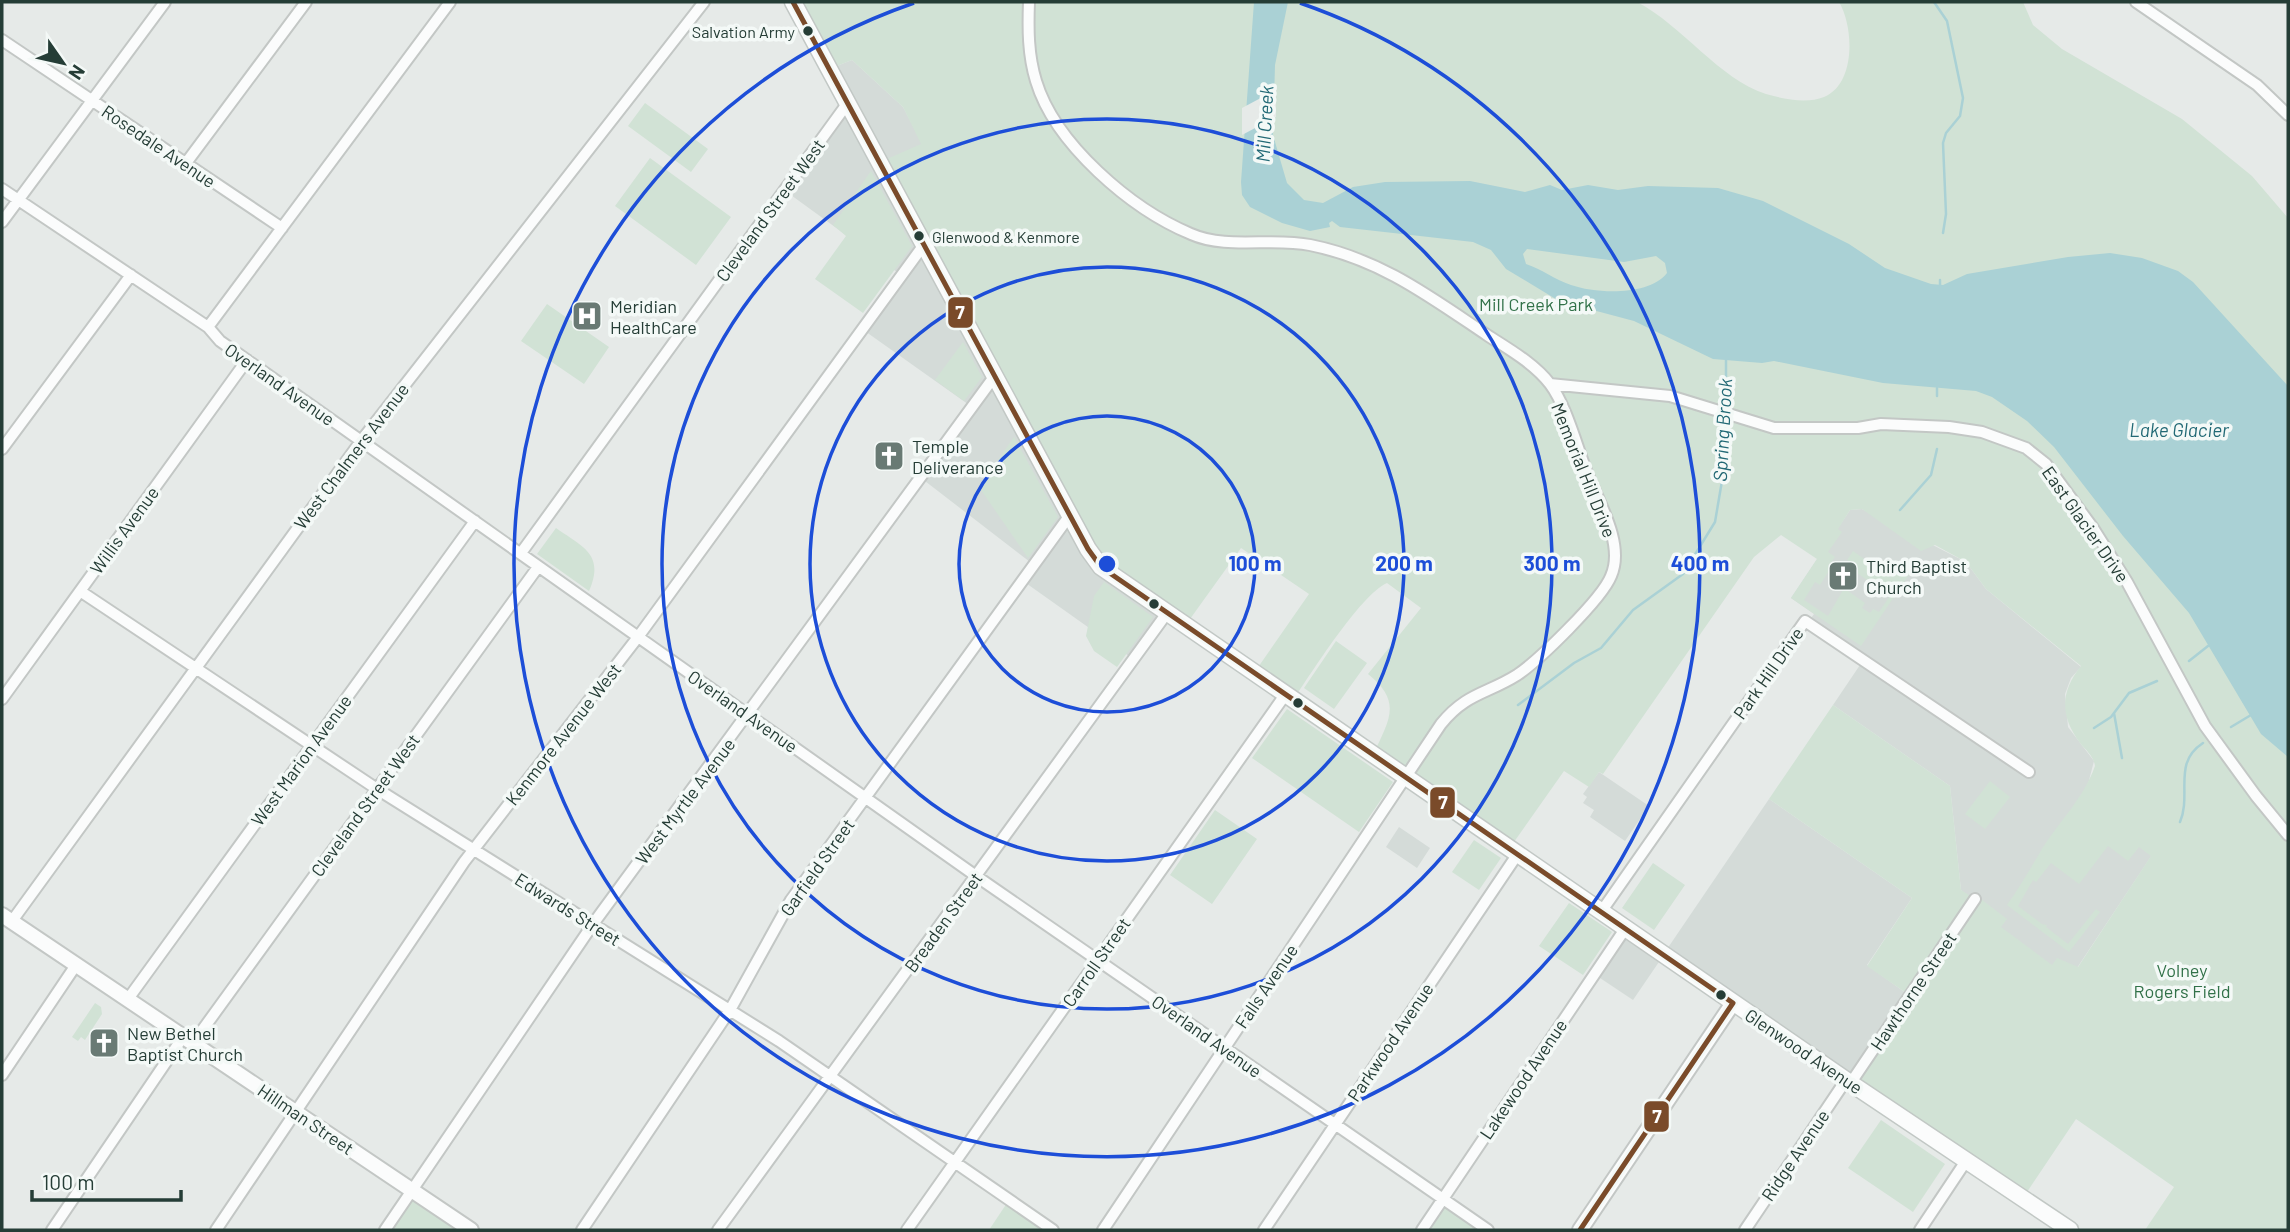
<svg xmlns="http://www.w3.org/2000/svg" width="2290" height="1232" viewBox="0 0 2290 1232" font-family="Barlow,sans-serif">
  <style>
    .built { fill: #d4dbd8 }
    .green { fill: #d1e2d5 }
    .water { fill: #aad1d5; fill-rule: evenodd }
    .pier { fill: #e6eae8 }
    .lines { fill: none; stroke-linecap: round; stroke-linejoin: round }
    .stream { stroke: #aad1d5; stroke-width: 2.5 }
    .minor-casing { stroke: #c3c7c5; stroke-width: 14 }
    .tertiary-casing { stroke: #c3c7c5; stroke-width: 18 }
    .secondary-casing { stroke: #c2c8c5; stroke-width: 19 }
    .minor { stroke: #fbfcfc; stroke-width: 10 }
    .tertiary { stroke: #fbfcfc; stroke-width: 14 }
    .secondary { stroke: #fbfcfc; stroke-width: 16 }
    .bus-1-casing { stroke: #f4f9f7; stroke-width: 10 }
    .bus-1 { stroke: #7a4b2a; stroke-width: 5 }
    .ring { fill: none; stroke: #1d4ed8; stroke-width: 3.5 }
    .bus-dot { fill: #253d36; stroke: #f4f9f7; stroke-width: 2.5 }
    .labels { text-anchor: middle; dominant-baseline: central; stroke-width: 7; stroke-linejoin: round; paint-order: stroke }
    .bus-label { font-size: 16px; fill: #253d36; stroke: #f4f9f7; text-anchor: end }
    .street-label { font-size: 18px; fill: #253d36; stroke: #f4f9f7 }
    .park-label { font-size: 18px; fill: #317148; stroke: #f4f9f7 }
    .poi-label { font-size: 18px; fill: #253d36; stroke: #f4f9f7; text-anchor: start }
    .water-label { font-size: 19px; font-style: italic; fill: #226975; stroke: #f4f9f7 }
    .centre { fill: #1d4ed8; stroke: #f4f9f7; stroke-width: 3.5 }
    .ring-label { font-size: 21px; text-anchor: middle; font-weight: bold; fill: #1d4ed8; stroke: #f4f9f7; stroke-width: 7; stroke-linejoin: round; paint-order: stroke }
    .line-badge { stroke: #f4f9f7; stroke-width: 2.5 }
    .badge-label { font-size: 19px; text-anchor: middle; font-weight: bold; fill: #fff }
  </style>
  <rect width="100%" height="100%" fill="#e6eae8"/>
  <path class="built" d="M852,60L903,107L1167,613L1133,659L1023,581L1034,565L921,478L972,407L862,329L901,275L784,190L847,104L829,69Z
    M1862,509L1966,562L1986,589L2081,667L2071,678L2065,694L2068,727L2094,761L2087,788L2136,850L2139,846L2152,855L2071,977L2048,978L1961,890L1950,786L1833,705L1864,659L1809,621L1814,614L1791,598L1850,510Z
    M1599,772L1649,806L1625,841L1590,817L1594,810L1583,803L1587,797L1583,794Z
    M1769,799L1912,898L1867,965L1910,996L1850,1084L1663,956L1633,1000L1594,974L1625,929L1663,955Z
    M1399,827L1430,848L1417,868L1386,847Z"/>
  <path class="green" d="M793,2H1637C1683,26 1719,79 1766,94C1783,99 1807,104 1824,97C1856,84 1854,27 1839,2H2023L2033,25L2062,49L2182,119L2252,176L2288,218V1230H2145L2174,1187L2076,1119L2023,1198L1850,1084L1909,995L1867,966L1912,898L1769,799L1833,705L1950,786L1961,890L1975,899L1977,896L2007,919L2001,927L2052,965L2057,958L2078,967L2151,856L2139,847L2128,861L2108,846L2079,884L2051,863L2036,882L2033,880L2018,906L2042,924L2047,925L2046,927L2068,944L2096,909L2100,912L2069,952L2007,905C2019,888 2029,871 2039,854C2057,823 2083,800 2095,766C2094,757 2086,750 2080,743C2060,716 2060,692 2081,666L1986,589L1966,562L1935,545L1921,551L1862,509L1850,510L1838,529L1842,532L1828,552L1835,557L1830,564L1832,566L1820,585L1815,582L1804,600L1828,616L1847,583L1851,586L1848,591L1865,603L1862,608L1870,613L1873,609L1879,612L1890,596L1854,571L1857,566L1847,560L1853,551L1890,577L1901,562L1912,570L1861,646L1791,598L1817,559L1781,535L1754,557L1603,774L1599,772L1589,787L1564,771L1509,849L1373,755C1389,720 1403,702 1368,674L1421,608L1387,583C1360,595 1311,674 1293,700L1254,673L1309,594L1241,548L1185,626L1108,573L878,163L921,144L903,107L852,60L829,69Z
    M645,103L708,149L691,172L628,126Z
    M650,158L731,217L696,265L615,206Z
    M871,171L912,246L863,313L815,279L846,236L833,225Z
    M547,304L609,347L584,384L521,341Z
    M963,342L982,377L964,401L935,380Z
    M1014,437L1058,517L1028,558L979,487Z
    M556,528C583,547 605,554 589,591L537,554Z
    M1104,582L1153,617L1117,667L1094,651L1086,636L1094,596Z
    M1336,641L1367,663L1334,709L1304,688Z
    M1287,709L1393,782L1359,832L1252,758Z
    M1990,781L2010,797L1985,829L1965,814Z
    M1215,810L1257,839L1212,904L1170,875Z
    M1474,840L1501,858L1479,890L1452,872Z
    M1653,863L1685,885L1654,930L1622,908Z
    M1569,903L1612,932L1583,975L1539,946Z
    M95,1003L101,1007L102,1014L85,1040L81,1037L78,1041L72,1037Z
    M1881,1120L1945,1164L1913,1212L1848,1168Z
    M412,1190L471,1230H385Z
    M1443,1199L1488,1230H1422Z
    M1009,1200L1053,1230H989Z"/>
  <path class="water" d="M1254,2H1288L1275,65L1273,135L1287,183L1304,200L1323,203L1353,187L1385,182L1470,181L1525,192L1550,185L1562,190L1588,185L1618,190L1648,186L1718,188L1763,201L1849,244L1885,268L1931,284L1943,285L1967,274L2068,257L2110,253L2142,258L2178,271L2193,282L2288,386V757L2261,734L2189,613L2123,536L2054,447L2027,421L1992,397L1976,391L1883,383L1774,361L1762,363L1713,359L1634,321L1559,301L1506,269L1491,250L1473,242L1340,227L1332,221L1329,223L1330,227L1310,231L1282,223L1250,207L1242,195L1241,182ZM1527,249L1624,262L1656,256L1665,263L1667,273C1649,296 1597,294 1571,285C1555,280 1542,269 1526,264L1523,254Z"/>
  <path class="pier" d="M1276,90V117L1242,135V108Z"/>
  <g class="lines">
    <path class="stream" d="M1934,2L1947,21L1963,98L1960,116L1946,133L1943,143L1946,214L1943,233
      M1940,285V280
      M1726,360V408
      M1937,396V388
      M1900,510L1931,475L1937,449
      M2189,661L2208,646
      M1518,705L1574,663L1601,648L1633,610L1683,574L1715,522L1723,475L1726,418
      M2114,713L2122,758
      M2231,727L2251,715
      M2094,728L2111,717L2129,693L2157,681
      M2180,822C2192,794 2172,763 2203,743"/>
    <g class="minor-casing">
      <path id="minor" d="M1029,2C1028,29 1028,55 1036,81C1055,144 1131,209 1191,234C1227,250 1272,237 1310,245C1380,259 1429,296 1487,335C1507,348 1534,363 1550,384C1566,405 1577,447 1587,473C1599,502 1625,545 1611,576C1602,599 1538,661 1517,675C1487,694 1466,693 1441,724L1103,1230
        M2136,2L2257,85L2288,115
        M2,40L282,228
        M186,163L306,2
        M2,189L208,327L220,341L976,876L1488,1230
        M2,222L165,2
        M208,327L450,2
        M1550,384L1670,396L1774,428H1858L1881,424L1949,427L1982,432L2026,448L2046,464L2093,528L2127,582L2205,726L2256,796L2288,835
        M2,449L131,275
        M521,553L847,104
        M80,591L377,789L779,1041L1053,1230
        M2,699L247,360
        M1601,912L1805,621L2029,772
        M12,921L361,441L704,2
        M128,999L475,521
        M193,1043L538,567
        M2,1075L76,965
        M1850,1084L1975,899
        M52,1230L183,1037
        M216,1230L464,862L638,637L923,246
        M385,1230L593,924L994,377
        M582,1230L730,1010L791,900L1070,515
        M718,1230L1167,613
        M907,1230L1285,695
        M1264,1230L1517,855
        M1422,1230L1625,929
        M1745,1230L1846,1080
        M1920,1230L1966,1161"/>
    </g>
    <g class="tertiary-casing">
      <path id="tertiary" d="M2,915L471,1230
        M1580,1230L1733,1003"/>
    </g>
    <g class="secondary-casing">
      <path id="secondary" d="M793,2L1088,549L1101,567L1846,1080L2070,1230"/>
    </g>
    <use href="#minor" class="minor"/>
    <use href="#tertiary" class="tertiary"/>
    <use href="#secondary" class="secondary"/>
    <g class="bus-1-casing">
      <path id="bus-1" d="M793,2L1088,549L1101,567L1733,1003
        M1580,1230L1733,1003"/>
    </g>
    <use href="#bus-1" class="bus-1"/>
  </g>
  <g class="ring">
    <circle cx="1107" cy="564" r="148"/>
    <circle cx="1107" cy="564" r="297"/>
    <circle cx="1107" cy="564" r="445"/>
    <path d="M1300 3A593 593 0 1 1 914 3"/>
  </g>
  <defs>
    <g id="hospital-square" transform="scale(1.575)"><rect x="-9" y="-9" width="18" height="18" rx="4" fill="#697a74" stroke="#f4f9f7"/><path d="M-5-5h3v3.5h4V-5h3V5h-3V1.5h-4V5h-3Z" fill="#fff"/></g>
    <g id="church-square" transform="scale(1.575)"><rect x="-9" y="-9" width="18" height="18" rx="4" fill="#697a74" stroke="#f4f9f7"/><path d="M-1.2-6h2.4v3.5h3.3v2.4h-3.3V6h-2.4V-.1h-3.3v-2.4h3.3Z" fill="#fff"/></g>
  </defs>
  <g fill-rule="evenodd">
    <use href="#hospital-square" x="587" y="316"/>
    <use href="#church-square" x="889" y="456"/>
    <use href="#church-square" x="1843" y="576"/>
    <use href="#church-square" x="104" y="1043"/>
  </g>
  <g class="bus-dot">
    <circle cx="808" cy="31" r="6"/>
    <circle cx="919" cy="236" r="6"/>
    <circle cx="1154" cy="604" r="6"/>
    <circle cx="1298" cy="703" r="6"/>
    <circle cx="1721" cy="995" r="6"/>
  </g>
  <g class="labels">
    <g class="bus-label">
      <text x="795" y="31">Salvation Army</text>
      <text x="932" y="236" text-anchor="start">Glenwood &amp; Kenmore</text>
    </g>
    <g class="street-label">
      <text transform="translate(159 146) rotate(34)">Rosedale Avenue</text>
      <text transform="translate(770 210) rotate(-54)">Cleveland Street West</text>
      <text transform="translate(280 384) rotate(35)">Overland Avenue</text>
      <text transform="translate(351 456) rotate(-53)">West Chalmers Avenue</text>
      <text transform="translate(1584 470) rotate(68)">Memorial Hill Drive</text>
      <text transform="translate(2086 524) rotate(55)">East Glacier Drive</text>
      <text transform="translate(124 530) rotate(-54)">Willis Avenue</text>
      <text transform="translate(1768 673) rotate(-55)">Park Hill Drive</text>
      <text transform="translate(743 711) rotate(35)">Overland Avenue</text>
      <text transform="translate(563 734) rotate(-52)">Kenmore Avenue West</text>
      <text transform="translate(301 760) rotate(-54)">West Marion Avenue</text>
      <text transform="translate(685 801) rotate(-53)">West Myrtle Avenue</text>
      <text transform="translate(365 805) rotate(-54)">Cleveland Street West</text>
      <text transform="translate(817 867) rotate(-55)">Garfield Street</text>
      <text transform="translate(568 909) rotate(32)">Edwards Street</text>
      <text transform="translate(943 922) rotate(-54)">Breaden Street</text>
      <text transform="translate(1096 962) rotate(-55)">Carroll Street</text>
      <text transform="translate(1266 986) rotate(-56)">Falls Avenue</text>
      <text transform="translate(1913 991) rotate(-56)">Hawthorne Street</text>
      <text transform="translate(1207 1036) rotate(35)">Overland Avenue</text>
      <text transform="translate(1390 1042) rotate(-56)">Parkwood Avenue</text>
      <text transform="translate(1804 1051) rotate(34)">Glenwood Avenue</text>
      <text transform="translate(1523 1079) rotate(-56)">Lakewood Avenue</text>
      <text transform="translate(306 1119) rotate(34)">Hillman Street</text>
      <text transform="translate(1795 1155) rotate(-56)">Ridge Avenue</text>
    </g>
    <g class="park-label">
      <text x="1536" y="304">Mill Creek Park</text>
      <text x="2182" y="970">Volney<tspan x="2182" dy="21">Rogers Field</tspan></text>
    </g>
    <g class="poi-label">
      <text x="610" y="306">Meridian<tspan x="610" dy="21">HealthCare</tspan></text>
      <text x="912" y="446">Temple<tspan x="912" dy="21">Deliverance</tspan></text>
      <text x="1866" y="566">Third Baptist<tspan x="1866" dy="21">Church</tspan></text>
      <text x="127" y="1033">New Bethel<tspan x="127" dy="21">Baptist Church</tspan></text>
    </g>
    <g class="water-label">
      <text transform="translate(1264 124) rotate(-87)">Mill Creek</text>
      <text x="2179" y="429">Lake Glacier</text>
      <text transform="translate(1722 430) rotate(-87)">Spring Brook</text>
    </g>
  </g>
  <circle cx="1107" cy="564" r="10" class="centre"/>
  <g class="ring-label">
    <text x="1255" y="571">100 m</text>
    <text x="1404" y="571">200 m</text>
    <text x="1552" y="571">300 m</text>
    <text x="1700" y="571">400 m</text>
  </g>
  <g class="line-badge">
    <rect x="947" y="296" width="27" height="33" rx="7" fill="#7a4b2a"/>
    <rect x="1429" y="786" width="27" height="33" rx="7" fill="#7a4b2a"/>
    <rect x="1643" y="1100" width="27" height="33" rx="7" fill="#7a4b2a"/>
  </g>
  <g class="badge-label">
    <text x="960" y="319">7</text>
    <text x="1443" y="809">7</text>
    <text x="1657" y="1123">7</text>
  </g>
  <rect width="2290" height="1232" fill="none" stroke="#253d36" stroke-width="7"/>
  <g transform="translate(63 63) rotate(124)" stroke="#f4f9f7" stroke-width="5" paint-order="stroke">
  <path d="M0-5L12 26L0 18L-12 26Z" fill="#253d36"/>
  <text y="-10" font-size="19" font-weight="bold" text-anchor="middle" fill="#253d36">N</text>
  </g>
  <path d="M32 1190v10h149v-10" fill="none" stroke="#253d36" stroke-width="3.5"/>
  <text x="42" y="1190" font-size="21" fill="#253d36" stroke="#f4f9f7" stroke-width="5" paint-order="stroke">100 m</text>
</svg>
